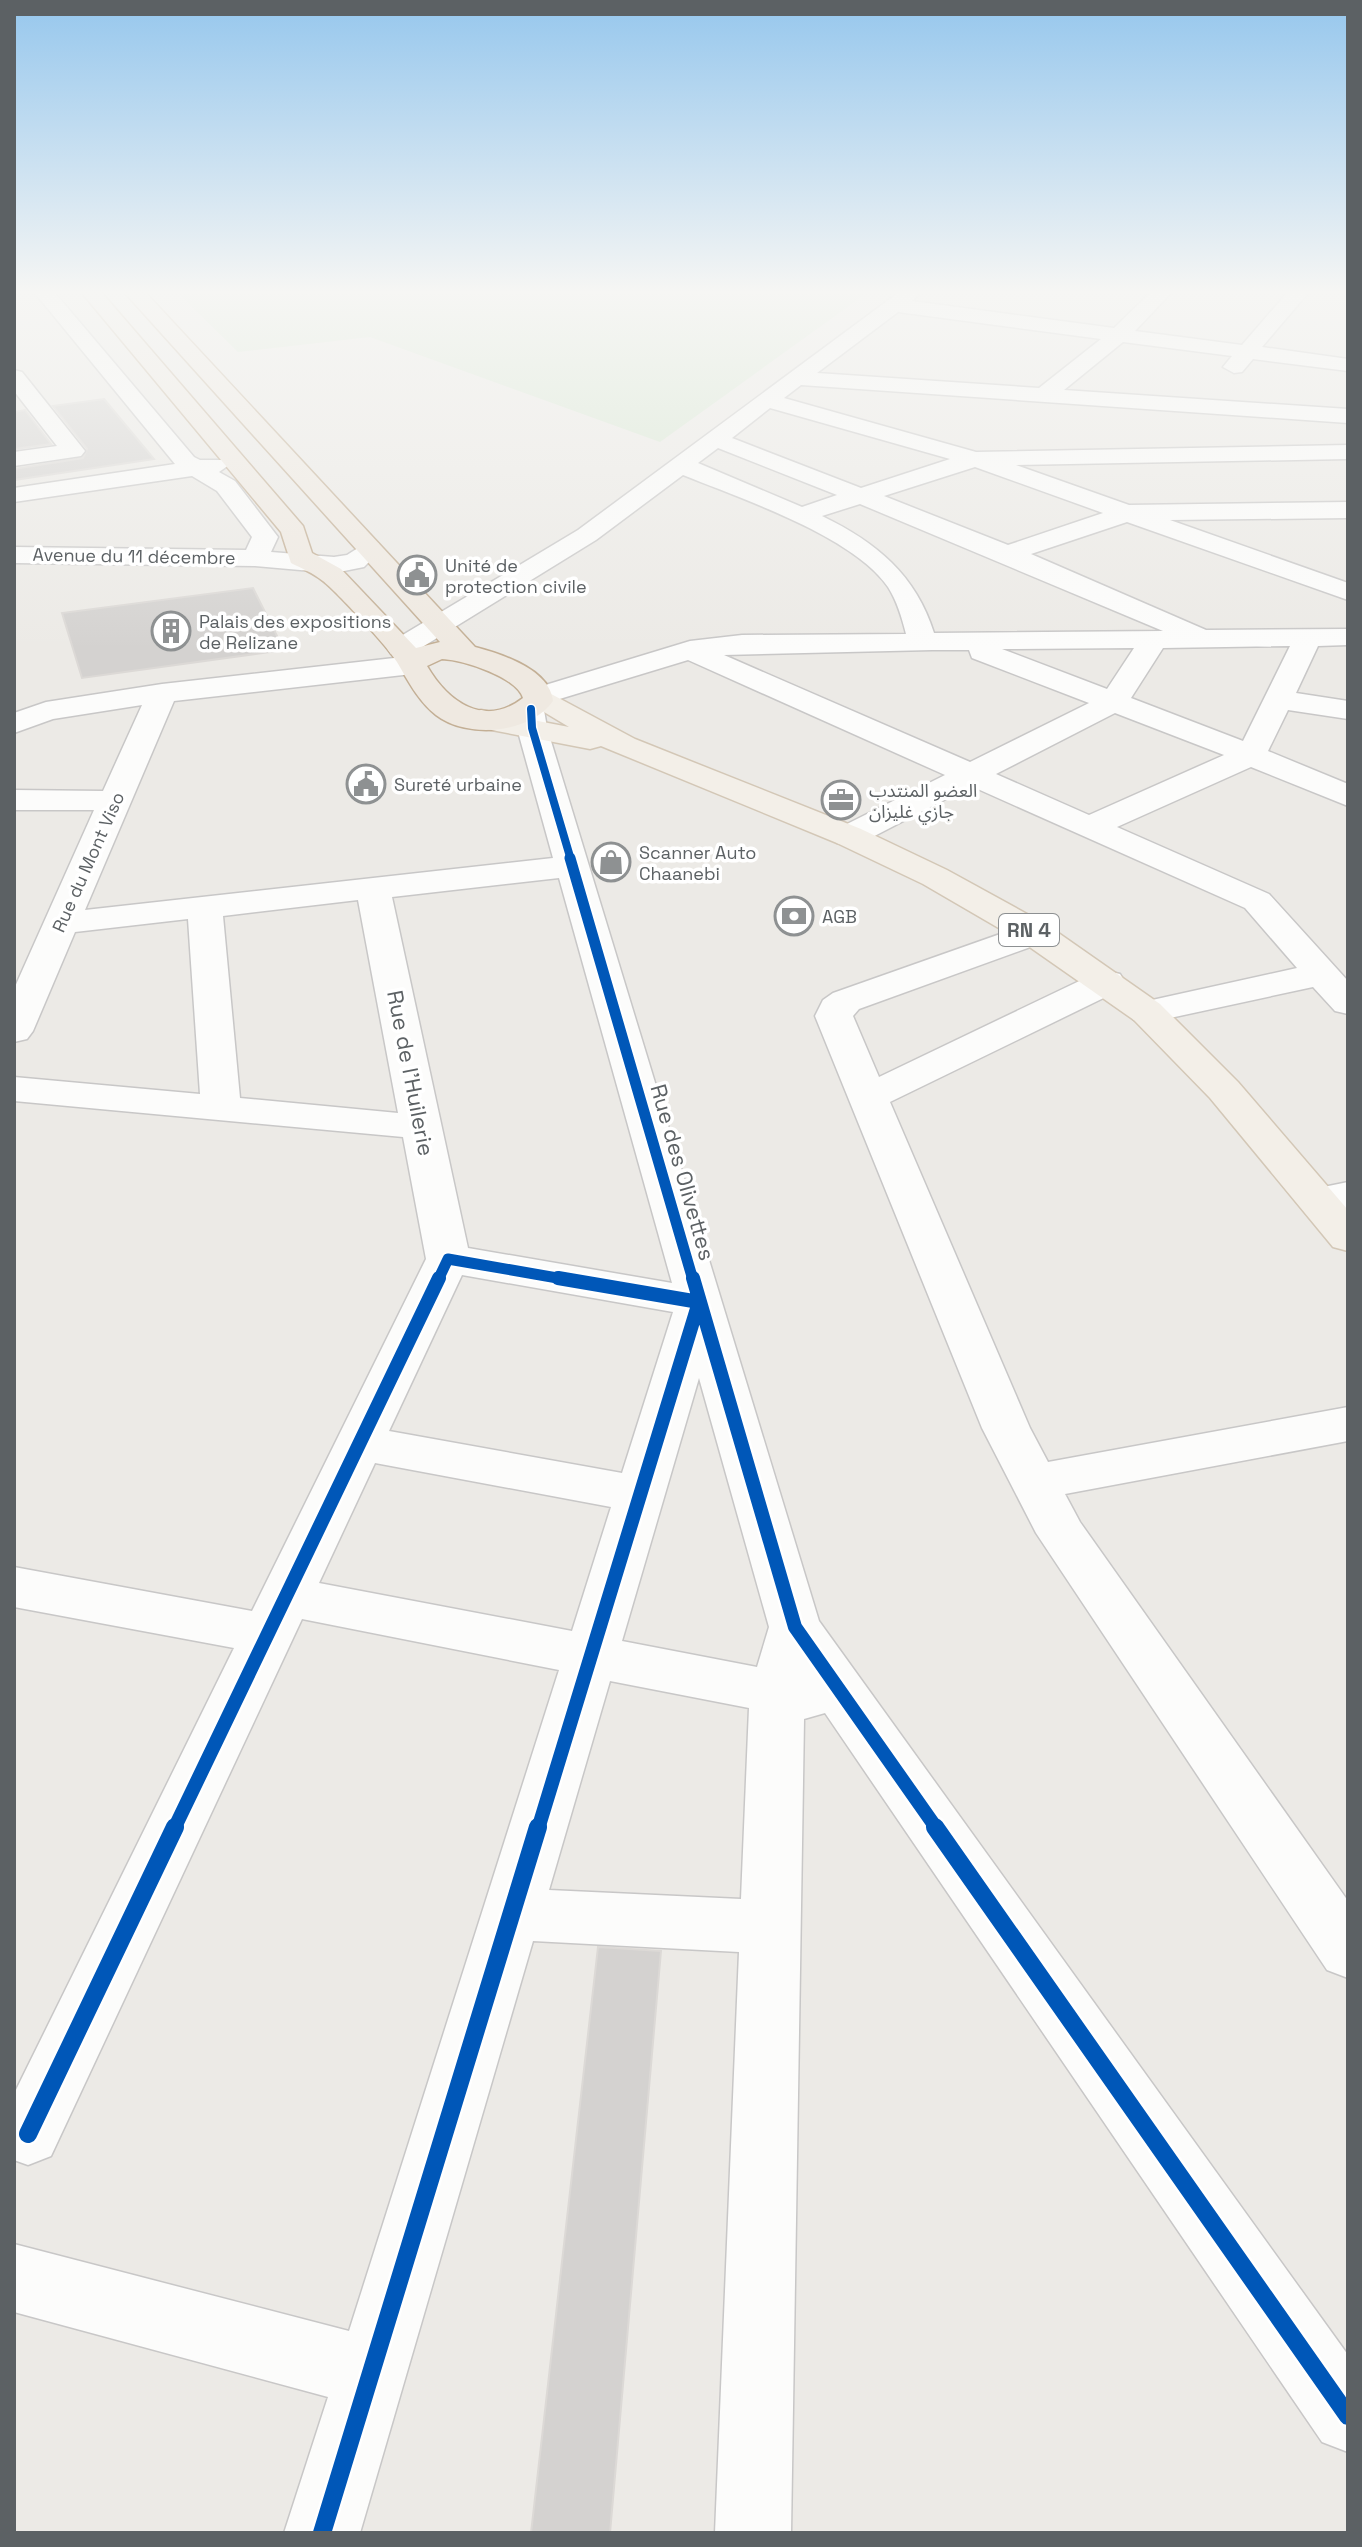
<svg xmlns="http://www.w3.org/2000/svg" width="1362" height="2547" viewBox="0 0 1362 2547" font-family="'Space Grotesk','Noto Sans Arabic',sans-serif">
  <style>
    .green { fill: #d7e7d2 }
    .building { fill: #d4d2d0; stroke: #dcd9d6; stroke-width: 2 }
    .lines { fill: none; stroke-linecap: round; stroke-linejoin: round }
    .minor-casing { stroke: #c8c7c7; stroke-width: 3 }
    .major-casing { stroke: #d3c7b6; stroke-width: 3 }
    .highway-casing { stroke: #c3af95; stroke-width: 3 }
    .minor { fill: #fcfcfb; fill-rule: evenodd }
    .major { fill: #f3efe8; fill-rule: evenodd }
    .highway { fill: #efe9e1; fill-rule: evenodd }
    .cycleway-far3-casing { stroke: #fff; stroke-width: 11 }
    .cycleway-far2-casing { stroke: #fff; stroke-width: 15 }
    .cycleway-far1-casing { stroke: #fff; stroke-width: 19 }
    .cycleway-casing { stroke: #fff; stroke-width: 23 }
    .cycleway-far3 { stroke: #0057b8; stroke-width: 8 }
    .cycleway-far2 { stroke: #0057b8; stroke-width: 11 }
    .cycleway-far1 { stroke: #0057b8; stroke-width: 14 }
    .cycleway { stroke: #0057b8; stroke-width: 18 }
    .labels { text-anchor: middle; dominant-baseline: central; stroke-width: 7; stroke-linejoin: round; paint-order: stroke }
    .far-street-label { font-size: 18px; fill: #5c6164; stroke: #fff }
    .far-poi-label { font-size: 18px; fill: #5c6164; stroke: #fff; text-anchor: start }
    .shield { fill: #fff; stroke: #8d9092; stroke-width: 2 }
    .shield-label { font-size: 20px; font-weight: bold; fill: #5c6164 }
    .street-label { font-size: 22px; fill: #5c6164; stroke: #fff }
  </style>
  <rect width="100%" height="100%" fill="#eceae6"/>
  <path class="green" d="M178,293H867L660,442L370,337L238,352Z"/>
  <path class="building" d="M104,399L154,459L14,480V469L83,458L87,449L53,406Z
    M25,410L51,444L14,449V412Z
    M253,588L284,650L82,678L62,613Z
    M598,1947L661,1951L610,2533H531Z"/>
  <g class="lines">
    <g class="minor-casing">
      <path id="minor" d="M35,293H55L194,457L200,460H225L229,465L219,472L235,481L278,537L271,552L334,557L347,555L369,541L378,543L382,549L364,567L334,573L255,566L14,563V547L246,550L252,537L217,491L192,476L14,502V488L175,464Z
        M898,293H920L912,301L1114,328L1150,293H1171L1135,331L1242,345L1287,293H1308L1262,347L1348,359V371L1253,359L1242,372L1234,373L1223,367L1232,356L1123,342L1064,390L1348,409V423L801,385L784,398L976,452L1348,445V459L1016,465L1129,505L1348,502V518L1170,520L1348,583V600L1127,522L1031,554L1206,630L1348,629V645L1318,646L1296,693L1348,701V719L1288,710L1268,751L1348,784V806L1251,767L1117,827L1269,894L1348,981V1014L1335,1011L1313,987L1147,1023L1134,1020L1128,1012L1134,1004L1297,968L1245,908L971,786L861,843L849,846L837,843L832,836L837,829L945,775L688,660L543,704L547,728L819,1621L1348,2355V2452L1322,2442L825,1713L804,1719L791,2533H715L739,1952L533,1941L360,2533H284L328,2397L14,2312V2244L349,2331L559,1670L302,1619L51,2156L28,2165L14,2160V2094L234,1648L14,1607V1567L252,1611L426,1259L403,1137L14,1101V1077L200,1094L188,919L75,932L33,1031L27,1039L14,1042V989L94,810H14V790L103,791L142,705L53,719L14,733V713L46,702L162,684L412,656L422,659L426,665L422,671L412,674L174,701L85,910L553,858L517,728L516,709L528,701L524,696L529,690L690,641L742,635L906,634C902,618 897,601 888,587C853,536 740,498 683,475L596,540L411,654H391L387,648L391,642L578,530ZM898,312L1101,339L1039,388L817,373ZM770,408L950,459L861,488L732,438ZM718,448L837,495L802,507L698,463ZM975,467L1103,513L1008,545L884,496ZM860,504L1163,631L934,633C916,575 876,542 822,516ZM1290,646L1243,741L1131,698L1163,648ZM1134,648L1107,689L1002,649ZM932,650H969L972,658L1089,703L970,762L724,655ZM1115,713L1224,755L1089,815L996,774ZM559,878L672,1283L468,1248L392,897ZM358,900L398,1113L240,1098L223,916ZM462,1275L673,1312L622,1473L389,1431ZM699,1378L769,1627L757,1667L622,1641ZM375,1463L611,1507L572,1631L319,1583ZM610,1681L749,1708L741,1899L549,1890Z
        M14,370L22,372L81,446L85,451L81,456L14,466V452L57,446L14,391Z
        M1034,922L1047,925L1052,933L1047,941L859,1009L853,1016L879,1077L1094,974L1107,971L1120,974L1125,982L1120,990L890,1102L1030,1428L1048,1462L1348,1407V1441L1065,1494L1080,1522L1348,1901V1978L1327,1970L1036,1533L982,1428L815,1016L823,1000L833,993Z
        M1348,1182V1208L1319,1213L1304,1209L1298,1200L1304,1191Z"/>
    </g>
    <g class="major-casing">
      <path id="major" d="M540,688L635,739L861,829L947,870L1047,925L1160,1004L1238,1082L1348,1210V1251L1333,1247L1210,1098L1134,1020L1021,941L923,884L837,843L601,746L590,749L481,728L470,725L466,719L470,713L481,710L569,727L529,703L525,697L529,691Z"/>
    </g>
    <g class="highway-casing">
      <path id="highway" d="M82,293H102L303,526L312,553L341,569L416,648L440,642L125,293H146L475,647C502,654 550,670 553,701C530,734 467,739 436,715C418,701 407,679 397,662C389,648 336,591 323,581C313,573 301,568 291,563L281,532ZM442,659C463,660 517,677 523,698C484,728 448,702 427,666Z"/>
    </g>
    <use href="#minor" class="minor"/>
    <use href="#major" class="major"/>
    <use href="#highway" class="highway"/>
    <g class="cycleway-far3-casing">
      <path id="cycleway-far3" d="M531,709L532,728L571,860"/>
    </g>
    <g class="cycleway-far2-casing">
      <path id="cycleway-far2" d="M570,858L693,1280
        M438,1280L448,1259L569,1280"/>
    </g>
    <g class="cycleway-far1-casing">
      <path id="cycleway-far1" d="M693,1278L795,1627L937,1829
        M174,1829L439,1278
        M538,1829L699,1302L558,1278"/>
    </g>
    <g class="cycleway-casing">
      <path id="cycleway" d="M935,1827L1348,2416
        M28,2134L175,1827
        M322,2533L538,1827"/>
    </g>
    <use href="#cycleway-far3" class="cycleway-far3"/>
    <use href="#cycleway-far2" class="cycleway-far2"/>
    <use href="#cycleway-far1" class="cycleway-far1"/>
    <use href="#cycleway" class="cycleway"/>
  </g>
  <linearGradient id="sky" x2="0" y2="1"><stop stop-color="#96c7ed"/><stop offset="0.45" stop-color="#f6f6f4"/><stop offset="1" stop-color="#f6f6f4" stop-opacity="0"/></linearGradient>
  <rect width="1362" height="649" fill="url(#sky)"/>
  <defs>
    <g id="civic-ring" transform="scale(2)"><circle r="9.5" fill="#fff" stroke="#8e9192" stroke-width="1.5"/><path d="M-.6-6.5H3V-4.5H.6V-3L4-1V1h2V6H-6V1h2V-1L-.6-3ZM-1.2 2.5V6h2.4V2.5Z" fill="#8e9192"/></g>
    <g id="building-ring" transform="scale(2)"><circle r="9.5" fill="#fff" stroke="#8e9192" stroke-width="1.5"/><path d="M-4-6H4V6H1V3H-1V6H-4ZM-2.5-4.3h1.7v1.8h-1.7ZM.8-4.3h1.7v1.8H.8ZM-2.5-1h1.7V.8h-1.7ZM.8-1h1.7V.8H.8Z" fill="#8e9192"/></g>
    <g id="office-ring" transform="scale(2)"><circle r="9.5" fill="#fff" stroke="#8e9192" stroke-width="1.5"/><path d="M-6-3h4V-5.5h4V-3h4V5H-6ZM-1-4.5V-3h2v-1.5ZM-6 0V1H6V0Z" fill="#8e9192"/></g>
    <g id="shop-ring" transform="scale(2)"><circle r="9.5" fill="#fff" stroke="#8e9192" stroke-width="1.5"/><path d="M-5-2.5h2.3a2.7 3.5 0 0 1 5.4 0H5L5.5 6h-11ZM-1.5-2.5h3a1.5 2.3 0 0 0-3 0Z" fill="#8e9192"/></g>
    <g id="bank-ring" transform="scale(2)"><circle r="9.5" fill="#fff" stroke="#8e9192" stroke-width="1.5"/><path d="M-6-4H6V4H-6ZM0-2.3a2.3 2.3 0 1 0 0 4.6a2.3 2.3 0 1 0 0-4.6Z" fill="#8e9192"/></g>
  </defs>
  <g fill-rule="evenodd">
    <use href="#civic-ring" x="417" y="575"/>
    <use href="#building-ring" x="171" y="631"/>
    <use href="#civic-ring" x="366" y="784"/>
    <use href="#office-ring" x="841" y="800"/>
    <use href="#shop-ring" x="611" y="862"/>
    <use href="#bank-ring" x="794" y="916"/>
  </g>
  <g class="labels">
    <g class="far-street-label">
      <text transform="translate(134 556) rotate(1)">Avenue du 11 décembre</text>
      <text transform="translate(88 862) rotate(-66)">Rue du Mont Viso</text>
    </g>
    <g class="far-poi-label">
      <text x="445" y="565">Unité de<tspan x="445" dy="21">protection civile</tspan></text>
      <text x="199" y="621">Palais des expositions<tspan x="199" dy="21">de Relizane</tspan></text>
      <text x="394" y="784">Sureté urbaine</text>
      <text x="869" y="790">العضو المنتدب<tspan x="869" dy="21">جازي غليزان</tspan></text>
      <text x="639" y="852">Scanner Auto<tspan x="639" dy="21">Chaanebi</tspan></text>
      <text x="822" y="916">AGB</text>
    </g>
    <rect class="shield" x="999" y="914" width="60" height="32" rx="6"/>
    <g class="shield-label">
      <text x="1029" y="930">RN 4</text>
    </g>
    <g class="street-label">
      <text transform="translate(411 1073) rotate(79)">Rue de l'Huilerie</text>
      <text transform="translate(683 1172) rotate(74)">Rue des Olivettes</text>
    </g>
  </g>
  <rect width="1362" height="2547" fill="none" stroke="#5c6164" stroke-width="32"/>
</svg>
